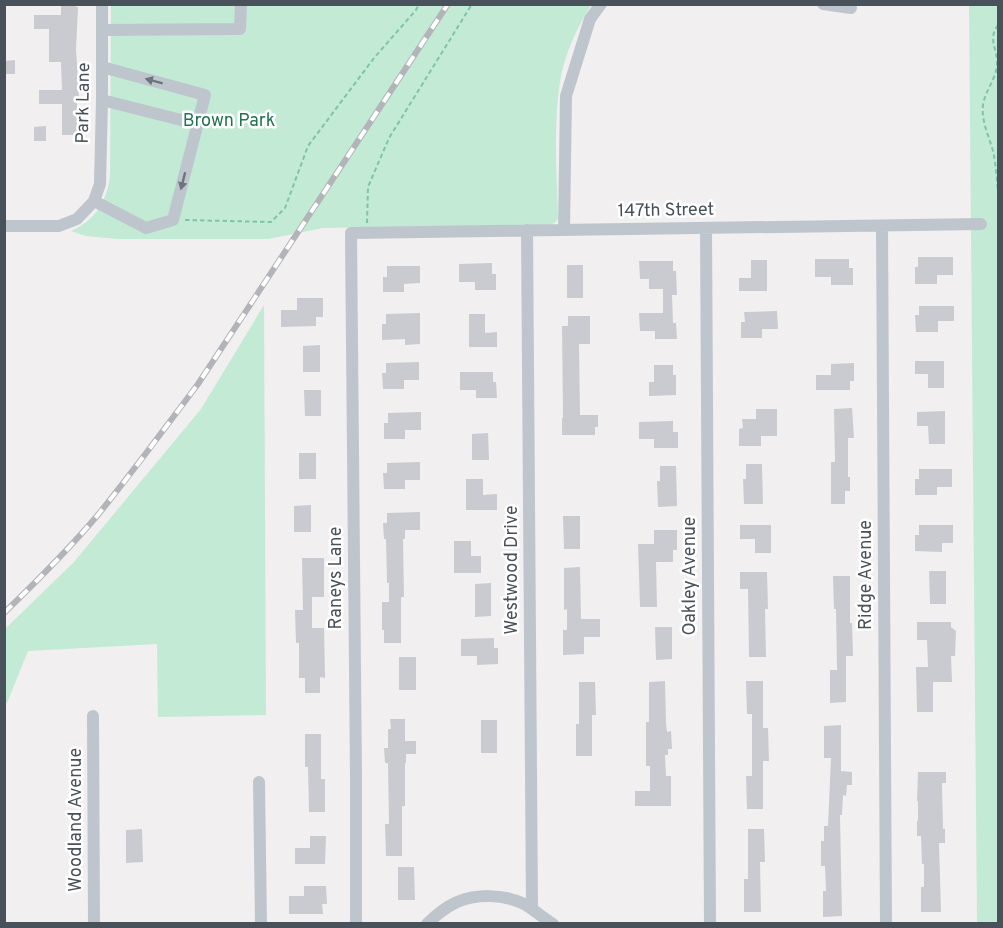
<svg xmlns="http://www.w3.org/2000/svg" width="1003" height="928" viewBox="0 0 1003 928" font-family="Overpass,sans-serif">
  <style>
    .green { fill: #c3ead5 }
    .building { fill: #cacbd1 }
    .lines { fill: none; stroke-linecap: round; stroke-linejoin: round }
    .path { stroke: #7fc4a8; stroke-width: 2; stroke-dasharray: 4.5 3; stroke-linecap: butt }
    .minor { stroke: #bfc5cc; stroke-width: 12 }
    .rail-casing { stroke: #b2b4b9; stroke-width: 6 }
    .rail { stroke: #fff; stroke-width: 4; stroke-dasharray: 11; stroke-linecap: butt }
    .oneway { fill: #6c747c }
    .labels { text-anchor: middle; dominant-baseline: central; stroke-width: 5; stroke-linejoin: round; paint-order: stroke }
    .street-label { font-size: 18px; fill: #49515a; stroke: #fff }
    .park-label { font-size: 18px; fill: #227352; stroke: #fff }
  </style>
  <rect width="100%" height="100%" fill="#f1efef"/>
  <path class="green" d="M111,5H591C577,28 564,55 560,82C553,127 557,173 558,218L555,223L548,225L323,228L268,239H118L86,236L71,231C95,221 107,201 110,176Z
    M969,5H998V924L977,923Z
    M264,305L266,715L158,717L157,644L28,651L7,703H5V629L74,562L201,409Z"/>
  <path class="building" d="M61,4H76V7H78L76,49L79,98H77V120H79V135H62V104H39V90H62L61,62H49V29H34V15H61Z
    M15,60V74H4V61Z
    M46,126V141H34V127Z
    M918,257H953V275H937V284H915V267H918Z
    M815,259H849V268H853V285H831V277H815Z
    M751,260H767V291H739V278H751Z
    M639,261H673V271H676L677,295H672L673,323H676L677,339H655V331H640L639,313H663V289H649V279H640Z
    M492,263V274H496V290H475V282H459V264Z
    M567,265H583V298H567Z
    M387,266H420V283L404,284V292H383V277H387Z
    M297,298H323V317H316V326L281,327V310H297Z
    M919,306H954V321H938V332H916L915,315H919Z
    M777,311L778,329H762V338H741V322H745L744,312Z
    M420,313V344L405,345V339L382,340V324H386V314Z
    M469,314H485V333L497,332V347H469Z
    M568,316H590V344H579L580,415H598V427H595V435H562V418H563L562,326H568Z
    M320,345V372H303V346Z
    M915,361H944V388H928V374H915Z
    M419,362V380H404V389H383L382,373H386V363Z
    M854,363V381H850V390H816V375H831V364Z
    M654,365H673V375H676V395L649,396V382H654Z
    M460,372H493V382H496L497,398H476V390H460Z
    M304,390H321V416H305Z
    M852,408L854,438H848V477H850V491H845V504H831V462H835L834,409Z
    M756,409H777V436H761V446H739V429L743,428L742,419H756Z
    M945,411V444H929L928,426H917V412Z
    M421,412V430H405V439H384V423H388V413Z
    M673,421V432H678V448H654V439H639V422Z
    M488,433L489,460H472V434Z
    M299,453H316V479H299Z
    M420,462V480H405V489H384L383,473H387V463Z
    M746,464H762L763,504H744L743,479H746Z
    M660,466H676L677,506L658,507L657,481H660Z
    M919,469H952V487H937V495H915V479H919Z
    M466,479H483V495L497,494V510H466Z
    M311,505V532H294V506Z
    M420,512V530H405V539H403L404,597H401V643H384V630H382V602H389V583H387L386,539H384L383,523H387V513Z
    M563,516H580V549H564Z
    M740,525H771V553H755V539H740Z
    M919,525H953V543H942V552L915,551V535H919Z
    M654,530H677V550H673V562H656L657,607H640L638,544H654Z
    M454,541H471V556H481V573H454Z
    M302,558H324V597H312V628H324L325,678L320,677V693H305V678H299V643H296L295,610H303Z
    M580,567L581,619H600V637H584V654L563,655V630H567V609L564,610V568Z
    M929,571H946V604H930Z
    M740,572H767L768,609H765L766,657H749L748,589H740Z
    M833,576H850V623H852L853,656H846V702L830,703V670H837L836,609H834Z
    M491,583V616L475,617V584Z
    M917,622H951V627L956,631L955,656H951L952,682H933V712H917L916,667H928L927,640H917Z
    M655,627H672V659L656,660Z
    M494,638V648H498V664L477,665V656H461V639Z
    M399,657H416V690H399Z
    M665,681L666,722L667,732L671,731L672,749H668V755H665L666,776H671V806H635V791H650V766H646V722H649V682Z
    M746,681H763V728H768L769,761H763V809H747L746,776H752V714H747Z
    M579,682H595L596,715H592V756H576V724H579Z
    M390,719H405V741H416V754H406V763H405V806H402V856H386L385,824H389L388,763H385L384,748H388V729H391Z
    M481,720H497V753H481Z
    M841,725V771L852,772V785H847L846,796L843,795L842,815H840L842,916L823,917V891H826L825,866H821V841H824V826H828L831,758H824V726Z
    M305,734H321V779H325V812H309L308,767H305Z
    M918,772H946V783H942L943,829H945V843H939L941,912H921V887H924V864H922L921,836H917V821H918V801H917Z
    M142,829L143,862L126,863V830Z
    M748,829H764L765,862H760L761,912H744V879H748Z
    M310,836H326L325,864H295V848H310Z
    M398,867H414L415,900H398Z
    M304,886H326L327,904H322L323,914H289V896H304Z"/>
  <g class="lines">
    <path class="path" d="M998,25C987,40 998,48 997,65C996,79 985,91 983,105C981,121 989,136 993,151C996,165 997,179 998,193
      M185,220L271,222L285,208L308,146L374,58L416,10L419,4
      M367,223L368,187L389,138L472,4"/>
    <path class="minor" d="M823,4L851,8
      M102,30L240,29L241,4
      M102,100L197,124
      M94,201L146,228L173,220L205,95L102,67
      M4,226H59L77,219L94,201L100,184L102,100V4
      M882,226L886,924
      M706,228L710,924
      M527,230L532,909
      M564,230L566,96L590,19L601,4
      M93,716L94,924
      M259,782L261,924
      M356,924V778L351,233L981,224
      M427,924C436,915 446,907 457,902C477,894 502,894 522,903C533,908 542,918 553,924"/>
    <g class="rail-casing">
      <path id="rail" d="M4,613C36,582 68,550 97,516C132,473 165,428 198,384L448,4"/>
    </g>
    <use href="#rail" class="rail"/>
  </g>
  <defs><path id="oneway-solid" d="M-6-.8H1V-3.2L6.5 0L1 3.2V.8H-6Z" transform="scale(1.5)"/></defs>
  <g class="oneway">
    <use href="#oneway-solid" transform="translate(154 81) rotate(-165)"/>
    <use href="#oneway-solid" transform="translate(183 181) rotate(104)"/>
  </g>
  <g class="labels">
    <g class="street-label">
      <text transform="translate(84 103) rotate(-89)">Park Lane</text>
      <text transform="translate(666 211) rotate(-1)">147th Street</text>
      <text transform="translate(512 570) rotate(-90)">Westwood Drive</text>
      <text transform="translate(866 575) rotate(-90)">Ridge Avenue</text>
      <text transform="translate(690 576) rotate(-90)">Oakley Avenue</text>
      <text transform="translate(336 578) rotate(-90)">Raneys Lane</text>
      <text transform="translate(76 820) rotate(-90)">Woodland Avenue</text>
    </g>
    <g class="park-label">
      <text x="229" y="121">Brown Park</text>
    </g>
  </g>
  <rect width="1003" height="928" fill="none" stroke="#49515a" stroke-width="12"/>
</svg>
